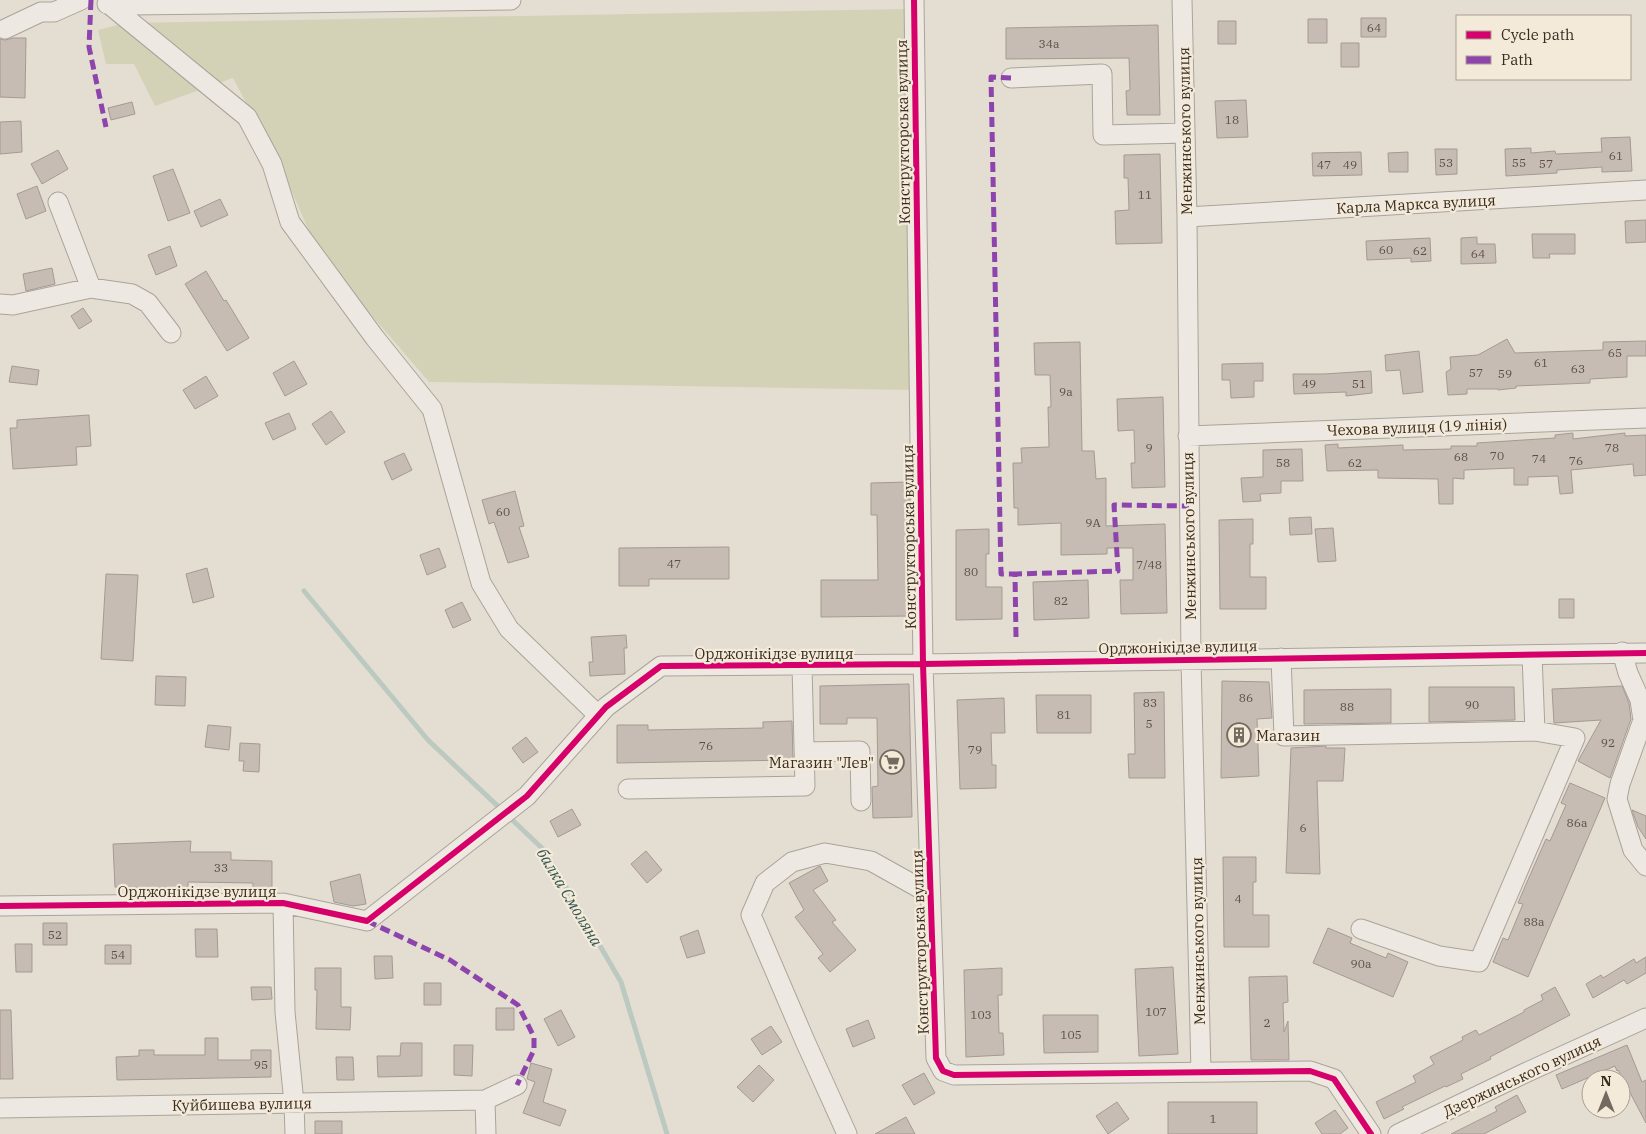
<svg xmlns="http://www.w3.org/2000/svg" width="1646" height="1134" viewBox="0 0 1646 1134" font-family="'IBM Plex Serif',serif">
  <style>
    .green { fill: #d4d2b6 }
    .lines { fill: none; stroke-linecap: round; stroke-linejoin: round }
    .stream { stroke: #bbc9c0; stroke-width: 5 }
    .building { fill: #c7bcb3; stroke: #a59a91 }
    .minor-casing { stroke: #aaa39a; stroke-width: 21 }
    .minor { stroke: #ede9e2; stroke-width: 19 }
    .quiet { stroke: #8e44ad; stroke-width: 5; stroke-dasharray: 10 5; stroke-linecap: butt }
    .cycleway-casing { stroke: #f4ead9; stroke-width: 9 }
    .cycleway { stroke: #d6006c; stroke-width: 6 }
    .labels { text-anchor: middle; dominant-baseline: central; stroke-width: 4.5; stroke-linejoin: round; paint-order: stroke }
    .number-label { font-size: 12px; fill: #5c5046 }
    .street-label { font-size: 15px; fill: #392c22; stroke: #f4ead9 }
    .poi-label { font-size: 15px; fill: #392c22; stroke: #f4ead9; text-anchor: start }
    .water-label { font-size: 16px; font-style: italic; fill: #335753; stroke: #f4ead9 }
  </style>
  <rect width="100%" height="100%" fill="#e4ded2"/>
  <path class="green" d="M906,9L911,390L429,382L319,254L286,178L233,78L155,106L134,64H106L98,30L125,23Z"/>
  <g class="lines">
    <path class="stream" d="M304,591L428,740L545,851L621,982L667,1134"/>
  </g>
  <path class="building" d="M1361,18H1386V37H1361Z
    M1308,19H1327V43H1308Z
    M1218,21H1236V44H1218Z
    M1158,25L1160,115H1127L1126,91L1130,90L1129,58L1006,59V28Z
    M13,38H26L25,98L0,97V39L5,40Z
    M1341,43H1359V67H1341Z
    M1246,100L1248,137L1217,138L1215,101Z
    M132,102L135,114L111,120L108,108Z
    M21,121L22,152L0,154V122Z
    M1630,137L1632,171L1602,172V167L1557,170V173L1506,176L1505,149L1531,148V153L1555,151L1556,154L1602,152L1601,138Z
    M1435,149H1457V174L1436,175Z
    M58,150L68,169L42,184L31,164Z
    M1361,152L1362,175L1313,176L1312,153Z
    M1408,152V172H1389L1388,153Z
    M1160,154L1162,243L1116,244L1115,211L1129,210L1128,178H1124V155Z
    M173,169L190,213L168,221L153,176Z
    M37,186L46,211L26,219L17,194Z
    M220,199L228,215L201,227L194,211Z
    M1646,220V242L1626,243L1625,221Z
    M1532,234H1575V254H1549L1550,258H1533Z
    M1477,237V244H1495L1496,263L1461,264V238Z
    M1430,238L1431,261L1411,262V258L1367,260L1366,241Z
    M170,246L177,266L156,275L148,255Z
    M52,268L55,284L26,291L23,274Z
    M206,271L224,301L226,300L249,338L227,351L185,284Z
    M83,308L92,321L79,329L71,316Z
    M1507,339L1515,353L1603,350V342L1646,341V356H1627V377L1590,379V383L1516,386V388L1498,390V389H1467V394L1448,395L1446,372L1451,369L1450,357L1478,355Z
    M1080,342L1082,451H1094L1096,479L1106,478V526L1165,524L1167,613L1121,614L1120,580H1133V548H1107V554L1061,555V523L1018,525V508H1014L1013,463H1022L1021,448L1049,447L1048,407H1051L1050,375H1035L1034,343Z
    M1419,351L1423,392L1403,394L1400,370L1386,371L1385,355Z
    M294,361L307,384L285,396L273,373Z
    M1263,363V381H1254V397L1231,398L1230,380H1222V364Z
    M12,366L39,370L37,385L9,382Z
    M1371,371L1372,393L1346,396V392L1294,394L1293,374H1324Z
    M206,376L218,396L195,409L183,390Z
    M1163,397L1165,487L1132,488L1131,463H1135L1134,430L1118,431L1117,399Z
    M331,411L345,432L326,445L312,424Z
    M289,413L296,429L273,440L265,423Z
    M89,415L91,446L76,447L77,465L13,469L10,428H17V420Z
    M1573,433V439L1625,433V436L1646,435V475L1634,476L1633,464L1571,470L1573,493L1560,494L1558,476L1528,477V485H1514V468L1464,470V479L1453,478V504H1439L1438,479L1378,478V470L1327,471L1325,445L1338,444V448L1403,445V450L1451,449V446H1477V443L1555,438V435Z
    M1302,449L1303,481H1281V493L1260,494L1261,501L1243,502L1241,478L1263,477V450Z
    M404,453L412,470L392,480L384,462Z
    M909,482L911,616L821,617V580H878L877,515H871V483Z
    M515,491L524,526L519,527L529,557L508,563L494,522L489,524L482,500Z
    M1311,517L1312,534L1290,535L1289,518Z
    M1253,519V544H1250V577H1266V609H1220L1219,520Z
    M1333,528L1336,561L1318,562L1315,529Z
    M989,529V554H986V587H1002V619L956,620V530Z
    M729,547V579H649V586H619V548Z
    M439,548L446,567L427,575L420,555Z
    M207,568L214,597L193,603L186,574Z
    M106,574L138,575L133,661L101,659Z
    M1088,580L1089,618L1034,620L1033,582Z
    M1559,599H1574V618H1559Z
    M462,602L471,620L453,628L445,610Z
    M626,635L627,648H624L625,674L590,676L589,662H593L591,637Z
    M156,676L186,677L185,706L155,705Z
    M1222,681L1269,682L1272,718L1257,719L1259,776L1221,778Z
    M909,684L912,817L873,818L872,787L878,786L877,718H847V724H820V686Z
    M1622,686L1629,703L1631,719L1610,778L1578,761L1601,720L1554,723L1552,689Z
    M1429,687H1514L1515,720L1429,722Z
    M1391,689V723L1304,724V690Z
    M1164,692L1165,778H1129L1128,754H1135L1134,693Z
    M1036,695H1091V733H1037Z
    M1004,698L1005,733H991L992,765H996V788L960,789L957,700Z
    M792,721L793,760L617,763V725H648V730L763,728V722Z
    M208,725L231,727L229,750L205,747Z
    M526,737L538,752L523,763L512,748Z
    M240,743L260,744L259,772L243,771L244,761H239Z
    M1326,746V748H1345L1343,781H1317L1320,874L1286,873L1291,748Z
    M1570,783L1605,798L1528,977L1493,962L1503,938L1508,940L1523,904L1518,903L1527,882L1546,839L1550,841L1566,805L1561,803Z
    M572,809L581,825L558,837L550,821Z
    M1632,810L1646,816V839L1638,827Z
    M191,841L190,852H231V860L272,861V891H253V883L188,882V888L115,887L113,844Z
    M646,851L662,870L647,883L631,864Z
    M1223,857H1256V882H1253V915H1269V947H1224Z
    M820,866L828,881L813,890L836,920L832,922L856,950L830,972L818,958L823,954L795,917L804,910L789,883Z
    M360,874L366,904L353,906L334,902L330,882Z
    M43,923H67V945H43Z
    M1328,928L1352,938L1350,943L1386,958L1388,953L1408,962L1393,997L1313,963Z
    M195,929H217L218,957H196Z
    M698,930L705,953L687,958L680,937Z
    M15,944H32V972H16Z
    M105,945H131V964H105Z
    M374,956H392L393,978L375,979Z
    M1646,957V973L1627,984L1624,980L1593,998L1586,984L1601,975L1603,978L1634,959L1636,963Z
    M1173,967L1178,1054L1139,1056L1135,969Z
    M315,968H341V1007H351L350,1030L316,1029L317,990H315Z
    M1002,968V995H998L999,1033H1003L1004,1055L966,1057L964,970Z
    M1287,976L1288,1002L1283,1003L1284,1032L1288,1021L1289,1060H1251L1249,977Z
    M424,983H441V1005H424Z
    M251,987H271L272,999L252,1000Z
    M1555,987L1570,1015L1490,1057L1491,1059L1461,1074L1463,1079L1446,1087L1445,1086L1402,1107L1404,1109L1384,1119L1376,1102L1416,1082L1413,1076L1434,1064L1430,1057L1463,1040L1462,1037L1476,1030L1479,1035L1524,1012V1010L1543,1000L1541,995Z
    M496,1008H514V1030H496Z
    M0,1010H11L13,1079H0Z
    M561,1010L575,1037L558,1046L544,1019Z
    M1043,1015H1098V1052L1044,1053Z
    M868,1020L875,1038L853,1047L846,1029Z
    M771,1026L782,1042L762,1055L751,1039Z
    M205,1038H218V1060H251V1050H271V1077L117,1080L116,1057L139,1056V1050H154V1055H205Z
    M401,1043H422V1076L378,1077L377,1056H400Z
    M454,1045H473L472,1076L454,1075Z
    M1627,1045L1642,1082L1646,1080V1123L1618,1070L1617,1071L1615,1066L1562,1089L1556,1075Z
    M336,1057H353L354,1080H337Z
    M531,1063L552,1069L543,1102L566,1110L560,1126L523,1113L535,1082L527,1079Z
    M759,1065L774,1080L753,1102L737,1087Z
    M924,1073L935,1093L914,1105L902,1085Z
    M1517,1095L1526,1112L1484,1134H1451L1497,1111L1495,1107Z
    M1117,1102L1129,1119L1108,1134L1096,1116Z
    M1168,1102H1257V1134H1168Z
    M1335,1110L1348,1128L1340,1134H1322L1315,1123Z
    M906,1117L915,1134H875Z
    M315,1121H342V1134H315Z"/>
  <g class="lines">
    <g class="minor-casing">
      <path id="minor" d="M914,0L923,664L936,1058L943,1071L954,1075L1310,1071L1334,1079L1371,1134
        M1182,0L1187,217L1191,660L1201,1072
        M107,4L130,5L220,4L511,0
        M110,5L247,117L272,164L290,222L375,338L432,409L481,583L509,629L598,715
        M5,29L41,12H54L81,0
        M1011,78L1102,74L1103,135L1185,133
        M58,202L91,288
        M1187,217L1646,190
        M0,304L13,305L91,288L132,294L148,303L171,333
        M1188,436L1646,418
        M1622,652L1628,673L1640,700L1643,720L1620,784L1617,799L1633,850L1646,866
        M1532,655L1535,731
        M1281,658L1284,736L1535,731L1575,738L1479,962L1439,956L1361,929
        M805,752L860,751L861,801
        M628,789L805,786L802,665
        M283,903L285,1012L294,1103L295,1134
        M0,906L283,903L367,921L527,796L606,707L661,666L923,664L1646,653
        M485,1100L486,1134
        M0,1108L485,1100L517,1085
        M847,1134L805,1041L751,915L765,883L792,862L825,853L871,861L930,894
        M1398,1134L1525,1073L1646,1018"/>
    </g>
    <use href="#minor" class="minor"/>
    <path class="quiet" d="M91,0L89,47L106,127
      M1011,78L991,77L1001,574H1015
      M1016,637L1015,574L1118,571L1114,505L1189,506
      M367,921L450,960L518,1005L534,1037V1050L517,1085"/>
    <g class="cycleway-casing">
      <path id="cycleway" d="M914,0L923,664L936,1058L943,1071L954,1075L1310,1071L1334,1079L1371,1134
        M0,906L283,903L367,921L527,796L606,707L661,666L923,664L1646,653"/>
    </g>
    <use href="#cycleway" class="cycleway"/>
  </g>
  <defs>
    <g id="building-ring" transform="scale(1.25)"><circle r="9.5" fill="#f4ead9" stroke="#756a60" stroke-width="1.5"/><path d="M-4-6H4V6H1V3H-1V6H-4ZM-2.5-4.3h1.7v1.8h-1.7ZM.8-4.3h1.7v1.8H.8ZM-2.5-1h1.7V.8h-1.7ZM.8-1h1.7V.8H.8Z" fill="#756a60"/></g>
    <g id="supermarket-ring" transform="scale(1.25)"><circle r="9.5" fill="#f4ead9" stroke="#756a60" stroke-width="1.5"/><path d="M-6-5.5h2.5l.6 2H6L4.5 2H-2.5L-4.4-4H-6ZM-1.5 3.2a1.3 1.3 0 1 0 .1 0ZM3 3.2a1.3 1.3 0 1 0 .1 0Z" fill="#756a60"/></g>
  </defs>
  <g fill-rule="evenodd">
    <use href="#building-ring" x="1239" y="735"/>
    <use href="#supermarket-ring" x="892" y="762"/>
  </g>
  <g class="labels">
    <g class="number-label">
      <text x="1374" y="27">64</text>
      <text x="1049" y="43">34а</text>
      <text x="1232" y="119">18</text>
      <text x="1616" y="155">61</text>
      <text x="1446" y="162">53</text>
      <text x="1519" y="162">55</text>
      <text x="1546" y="163">57</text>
      <text x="1324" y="164">47</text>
      <text x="1350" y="164">49</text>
      <text x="1145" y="194">11</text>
      <text x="1386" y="249">60</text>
      <text x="1420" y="250">62</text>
      <text x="1478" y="253">64</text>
      <text x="1615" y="352">65</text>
      <text x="1541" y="362">61</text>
      <text x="1578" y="368">63</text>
      <text x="1476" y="372">57</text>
      <text x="1505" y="373">59</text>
      <text x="1309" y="383">49</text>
      <text x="1359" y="383">51</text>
      <text x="1066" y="391">9а</text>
      <text x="1149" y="447">9</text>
      <text x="1612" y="447">78</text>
      <text x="1497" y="455">70</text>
      <text x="1461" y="456">68</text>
      <text x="1539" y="458">74</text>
      <text x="1576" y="460">76</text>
      <text x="1283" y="462">58</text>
      <text x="1355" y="462">62</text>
      <text x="503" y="511">60</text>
      <text x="1093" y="522">9А</text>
      <text x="674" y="563">47</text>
      <text x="1149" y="564">7/48</text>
      <text x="971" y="571">80</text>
      <text x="1061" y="600">82</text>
      <text x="1246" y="697">86</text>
      <text x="1150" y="702">83</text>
      <text x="1472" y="704">90</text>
      <text x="1347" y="706">88</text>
      <text x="1064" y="714">81</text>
      <text x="1149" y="723">5</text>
      <text x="1608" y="742">92</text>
      <text x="706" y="745">76</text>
      <text x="975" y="749">79</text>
      <text x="1577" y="822">86а</text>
      <text x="1303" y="827">6</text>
      <text x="221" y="867">33</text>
      <text x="1238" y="898">4</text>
      <text x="1534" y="921">88а</text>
      <text x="55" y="934">52</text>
      <text x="118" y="954">54</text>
      <text x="1361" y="963">90а</text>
      <text x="1156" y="1011">107</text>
      <text x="981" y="1014">103</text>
      <text x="1267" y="1022">2</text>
      <text x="1071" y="1034">105</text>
      <text x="261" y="1064">95</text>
      <text x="1213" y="1118">1</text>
    </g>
    <g class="street-label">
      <text transform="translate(1185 131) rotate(-91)">Менжинського вулиця</text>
      <text transform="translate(903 132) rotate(-91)">Конструкторська вулиця</text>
      <text transform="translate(1416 204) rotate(-3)">Карла Маркса вулиця</text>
      <text transform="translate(1417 427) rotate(-2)">Чехова вулиця (19 лiнiя)</text>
      <text transform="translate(1189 536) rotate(-91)">Менжинського вулиця</text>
      <text transform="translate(909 537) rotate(-91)">Конструкторська вулиця</text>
      <text transform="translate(1178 647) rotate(-1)">Орджонікідзе вулиця</text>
      <text x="774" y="653">Орджонікідзе вулиця</text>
      <text x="197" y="891">Орджонікідзе вулиця</text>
      <text transform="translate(1198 941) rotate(-91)">Менжинського вулиця</text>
      <text transform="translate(920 942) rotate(-92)">Конструкторська вулиця</text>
      <text transform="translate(1522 1076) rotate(-25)">Дзержинського вулиця</text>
      <text transform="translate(242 1104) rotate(-1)">Куйбишева вулиця</text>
    </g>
    <g class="poi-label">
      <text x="1256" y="735">Магазин</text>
      <text x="874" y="762" text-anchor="end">Магазин "Лев"</text>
    </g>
    <g class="water-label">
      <text transform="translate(570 897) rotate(59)">балка Смоляна</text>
    </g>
  </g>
  <rect x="1456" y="15" width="175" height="65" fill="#f4ead9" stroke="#a99e90"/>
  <rect x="1466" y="31" width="25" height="8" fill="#d6006c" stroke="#a99e90"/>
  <text x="1501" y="40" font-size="15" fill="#392c22">Cycle path</text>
  <rect x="1466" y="56" width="25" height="8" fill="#8e44ad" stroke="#a99e90"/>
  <text x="1501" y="65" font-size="15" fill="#392c22">Path</text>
  <g transform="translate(1606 1094)"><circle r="24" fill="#f4ead9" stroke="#a99e90"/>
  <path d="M0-4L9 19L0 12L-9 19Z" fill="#756a60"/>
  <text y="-8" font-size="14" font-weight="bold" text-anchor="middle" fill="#392c22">N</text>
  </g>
</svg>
